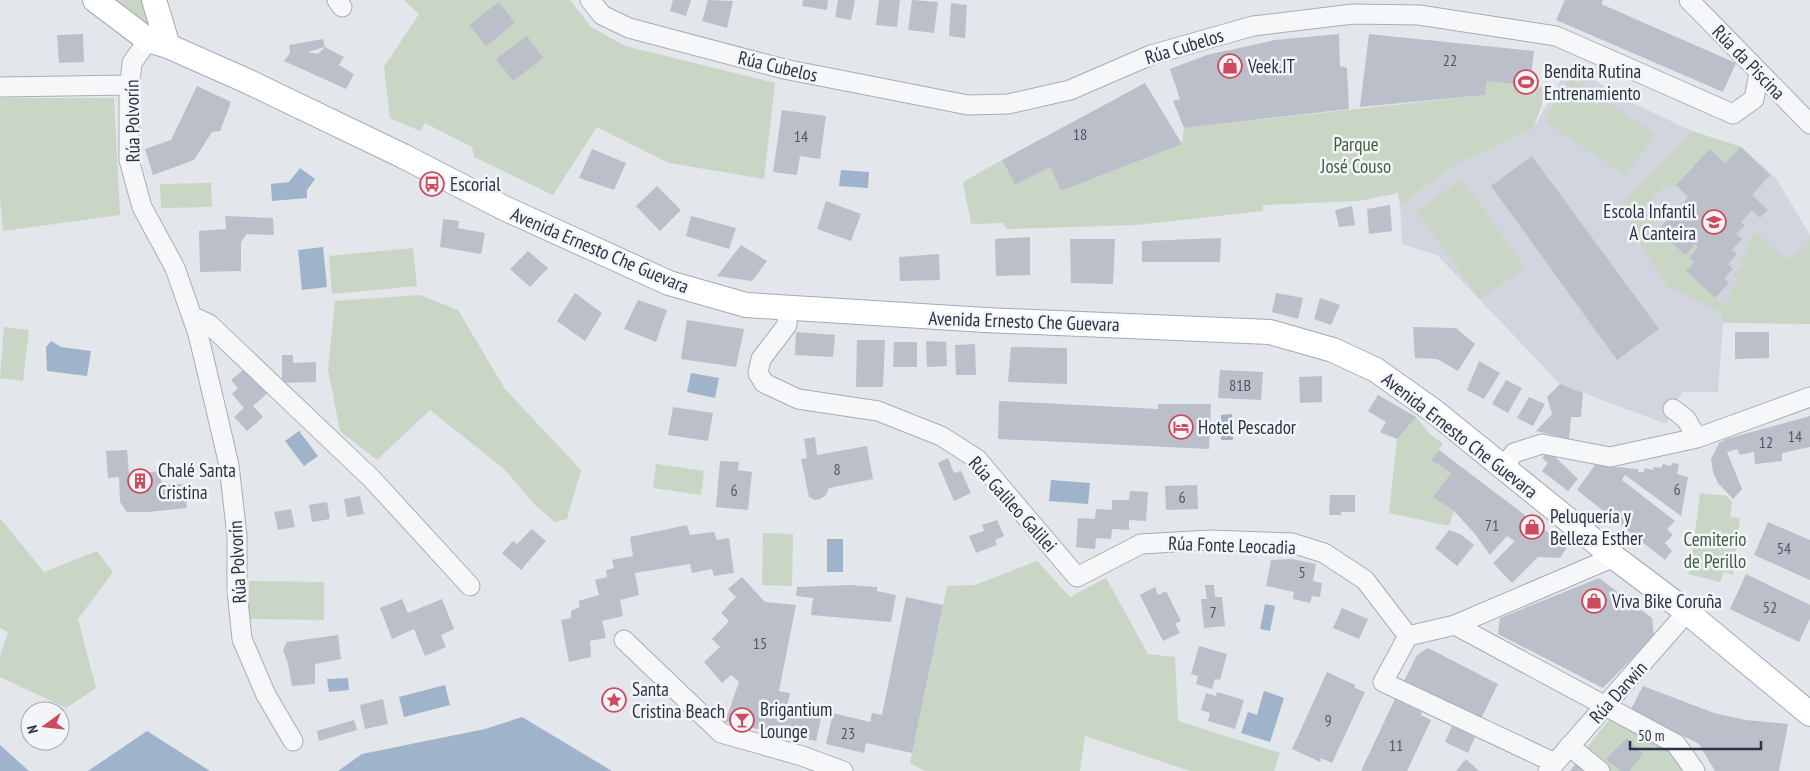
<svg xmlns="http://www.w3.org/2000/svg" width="1810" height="771" viewBox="0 0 1810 771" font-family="'PT Sans Narrow',sans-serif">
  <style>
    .built { fill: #d2d5dd }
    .green { fill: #c9d5c5 }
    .water { fill: #9fb3ca }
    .building { fill: #bbbfc9 }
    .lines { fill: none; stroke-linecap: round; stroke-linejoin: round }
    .minor-casing { stroke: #a8adb6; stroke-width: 21 }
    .major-casing { stroke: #a3aab7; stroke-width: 26 }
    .minor { stroke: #f6f7f9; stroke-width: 19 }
    .major { stroke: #fff; stroke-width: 24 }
    .labels { text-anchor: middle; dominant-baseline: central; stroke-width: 5; stroke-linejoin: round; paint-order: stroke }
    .number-label { font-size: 16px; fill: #4f5765 }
    .street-label { font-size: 19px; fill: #2b3444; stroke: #f3f5f8 }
    .poi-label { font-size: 19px; fill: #2b3444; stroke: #f3f5f8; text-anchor: start }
    .park-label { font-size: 19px; fill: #3f5f39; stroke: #f3f5f8 }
  </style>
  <rect width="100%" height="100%" fill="#e3e6eb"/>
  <path class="built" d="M1570,64L1622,98L1692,131L1741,147L1776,178L1810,235V324L1723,323L1718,392H1682L1666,424L1560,384L1437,255L1402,244L1400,205L1458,163L1533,129Z"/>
  <path class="green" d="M106,0H142L149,18L159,33Z
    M404,0H570L591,27L625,46L775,83L764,179L669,163L597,127L553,195L474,157L472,147L425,123L420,131L390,118L384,67L419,14Z
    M1571,78L1655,134L1626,176L1544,121Z
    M1487,81L1548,88L1533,129L1458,163L1400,205L1398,193L1359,201L1263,205V211L1136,225L1006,229L1003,223L971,224L963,182L1002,160L1015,185L1050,167L1061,191L1182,144L1184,128L1485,95Z
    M0,98H114L120,215L3,231L0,198Z
    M1692,131L1741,147L1725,163L1710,149L1676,185L1663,187L1644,208L1658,230L1685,255L1695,244L1698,247L1689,257L1694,262L1686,271L1722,305L1733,295L1729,289L1738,280L1734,274L1744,264L1740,260L1749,250L1746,243L1756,233L1787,260L1807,246L1810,235V324L1723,322L1722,313L1667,286L1618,209Z
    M1462,179L1525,268L1480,299L1417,211Z
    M211,183L212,207L161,208L160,184Z
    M413,248L417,286L332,294L329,256Z
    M420,295L458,310L505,389L581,470L567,519L555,522L535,505L504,469L430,410L377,460L340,431L328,370L335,301Z
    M4,327L29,330L23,381L0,378Z
    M1416,417L1430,434L1443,444L1431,460L1451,473L1433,497L1454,511L1449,526L1389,513L1397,439Z
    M656,464L704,471L701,495L653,488Z
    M1700,493L1727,496L1732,502L1730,517L1740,518L1733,575L1724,572L1720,582L1688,574L1691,565Z
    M0,518L44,572L97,551L113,572L78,619L96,688L66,708L0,677V657L8,632L0,628Z
    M763,533L793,534L792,586L762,585Z
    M1037,561L1070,597L1106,578L1148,654L1175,657L1178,721L1280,753L1274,771H1190L1085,736L1080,771H925L910,763L947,586L975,585Z
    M249,581L324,582V620L249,619Z
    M1610,719L1672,752L1688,771H1600L1580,756Z"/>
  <path class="water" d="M300,168L315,179L307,190V198L272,201L271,184L289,182Z
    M841,170L869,172L868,188L839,186Z
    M323,247L327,287L302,290L298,250Z
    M51,341L61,347L91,351L87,376L47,371L46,347Z
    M691,373L719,378L715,398L687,392Z
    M1232,414L1233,440H1221V415Z
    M299,431L318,456L304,466L285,441Z
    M1051,480L1090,483L1088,504L1049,501Z
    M827,539H843V572H827Z
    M1265,604L1275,606L1270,631L1260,629Z
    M348,678L349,690L329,692L327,679Z
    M445,685L450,705L404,717L399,697Z
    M1264,691L1284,698L1270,742L1241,733L1248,712L1257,715Z
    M522,717L612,771H338L362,754L485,729Z
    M147,731L210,771H88Z
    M0,745L29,771H0Z"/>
  <path class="building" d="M673,0H691L686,16L670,11Z
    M708,0L733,1L727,28L702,21Z
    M803,0H828L827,10L802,6Z
    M838,0H855L851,20L835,17Z
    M879,0H900L897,27L876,25Z
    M912,0L938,2L934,33L908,30Z
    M1565,0H1603L1601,4L1736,63L1723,92L1556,20Z
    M499,2L515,23L486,46L469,25Z
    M951,3L967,5L965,38L949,36Z
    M83,34L84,62L59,63L57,35Z
    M1339,34L1340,66L1347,68L1349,109L1184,128L1173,101L1180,99L1170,69L1207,55L1275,40Z
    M1369,34L1534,51L1530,86L1487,81L1485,95L1360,107Z
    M527,36L543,58L513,81L496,59Z
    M323,39L325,47L308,52L318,54L325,47L344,57L339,65L354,74L346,89L284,61L290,53L289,45Z
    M1145,83L1182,144L1061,191L1050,167L1015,185L1002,160Z
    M197,86L231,102L220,131L212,132L194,160L153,175L145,149L171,140Z
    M782,110L826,116L820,159L800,156L797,175L773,172Z
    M1741,147L1770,175L1752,195L1768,210L1760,218L1752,210L1741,222L1745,225L1736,234L1742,239L1732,250L1737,254L1728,264L1733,269L1724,278L1729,283L1715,298L1686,271L1694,262L1689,258L1698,247L1695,244L1685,255L1658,230L1688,197L1676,185L1710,149L1725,163Z
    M592,149L626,163L614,190L579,178Z
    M1532,156L1659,329L1617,360L1491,186Z
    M657,186L681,210L660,231L636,206Z
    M826,201L861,214L851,241L817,229Z
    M1390,205L1392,231L1369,234L1367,209Z
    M1352,206L1355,225L1339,227L1335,210Z
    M225,216L273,218L274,235L247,234L241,242V271L200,272L199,231L226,229Z
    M691,216L736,228L729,249L686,236Z
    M443,219L459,221L458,228L485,233L481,254L440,247Z
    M1030,237V275L996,276L995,239Z
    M1221,238L1220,262H1142V241Z
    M1070,239H1115L1113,284L1071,283Z
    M741,245L767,261L752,281L717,276Z
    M528,251L548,268L530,287L510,269Z
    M939,254L940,280L900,281L899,257Z
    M575,293L602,313L585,341L557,321Z
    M1276,293L1303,298L1298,319L1272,312Z
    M1320,298L1340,305L1331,325L1314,319Z
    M638,300L667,310L656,342L624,329Z
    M687,320L744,329L736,367L681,359Z
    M1413,327L1456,328L1475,344L1458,371L1437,359L1415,358Z
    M796,332L835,335L833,357L795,355Z
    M1735,332H1769V358L1735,359Z
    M857,340H885L883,387H856Z
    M926,341L946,342L947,366L927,367Z
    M894,342H917V367H893Z
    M975,344L976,375H956L955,345Z
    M1011,347L1067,348V384L1008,382Z
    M282,355H293V363L316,362V382L282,383Z
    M1479,361L1500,373L1484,399L1467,390Z
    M248,366L270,391L253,406L263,417L247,431L234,417L244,408L232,394L238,388L231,380Z
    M1220,370L1263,372L1261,400L1218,398Z
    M1322,376V402L1300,403L1299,377Z
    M1506,380L1522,388L1508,413L1492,404Z
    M1560,384L1583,393L1581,417H1571L1569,439L1536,431L1552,414L1547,397Z
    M1378,395L1416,417L1397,439L1380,432L1386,422L1368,411Z
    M1529,397L1545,404L1533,426L1517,418Z
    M999,401L1158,409V404H1211L1209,449L998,439Z
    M673,407L713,413L708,441L668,435Z
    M1810,416V447L1782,453V461L1755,464L1754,452L1740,455L1737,449L1727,452L1742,489L1733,499L1718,483L1713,472L1711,459L1719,443L1726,439Z
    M815,437L817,455L867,446L873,479L829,488L826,495L820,499L815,500L809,497L801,459L807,458L804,439Z
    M127,450L129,475L160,471L162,485L185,484L187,508L148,512H127L120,502L119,477L108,478L106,451Z
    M1439,450L1567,547L1560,558L1538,557L1512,583L1493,563L1515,541L1507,536L1490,555L1475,534L1454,511L1433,497L1451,473L1431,460Z
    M1549,451L1578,479L1568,491L1542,471L1548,463L1542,458Z
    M948,458L954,473L961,471L971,493L954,501L938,463Z
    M720,461L739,462L738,470L752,472L748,510L716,507Z
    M1672,463L1679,464L1677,474L1688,477L1681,516L1625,475L1622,480L1675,521L1667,529L1673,535L1665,543L1672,551L1665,560L1577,490L1595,465L1638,469V472H1644V468L1653,470V467L1661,468L1663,464L1671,466Z
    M1197,485L1198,509L1166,510L1165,486Z
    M1130,491L1148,492L1146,521L1129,520V530L1112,529L1111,539L1096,538L1095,549L1076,547L1078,518L1095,519L1096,509L1112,510V500H1129Z
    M1330,495H1355V512H1341V515H1329Z
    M360,496L364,514L347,517L344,499Z
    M327,502L330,519L312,522L309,505Z
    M291,509L295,527L278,530L274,512Z
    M997,520L1004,536L995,540L997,545L976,553L969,536L984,531L982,525Z
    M1768,522L1810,540V580L1754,555Z
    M687,525L690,535L714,532L717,540L729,538L734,573L714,576L712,569L692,573L690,564L635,573L639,595L620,600L623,616L602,621L606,638L590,641L591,657L569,662L561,620L571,618V611L580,607L578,601L599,595L595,580L607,577L606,570L614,568L612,560L633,556L630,537Z
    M532,529L546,541L521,570L502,553L513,541L517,544Z
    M1449,530L1460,534L1474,545L1457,566L1435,548Z
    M1292,559L1316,564L1313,581L1322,583L1320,597L1312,596L1310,603L1293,599L1294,592L1266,586L1271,560Z
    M1746,574L1810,605V618L1799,642L1730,609Z
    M742,577L765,602L796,605L779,691L790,693L787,706L822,714L816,741L725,722L739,682L731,675L722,683L704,662L720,647L712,639L729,621L721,613L736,597L728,589Z
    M1599,578L1652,618L1654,636L1603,688L1498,634L1500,618Z
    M850,585L877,587V591L896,595L891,622L811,615L813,598L796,596L797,587Z
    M1205,585H1214L1215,597H1222L1225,626L1204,628L1201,599H1207Z
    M1155,587L1158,595L1166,591L1181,621L1175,624L1180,633L1163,641L1140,595Z
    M906,597L943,605L912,753L866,743L864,753L826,744L833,713L870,722L872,713L882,715Z
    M402,599L408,613L442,599L454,629L441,635L446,647L425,656L414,629L392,639L380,608Z
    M1342,608L1368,619L1359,639L1333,628Z
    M338,635L341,659L315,664V684L292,686L288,664L283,650L287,642Z
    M1199,646L1227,654L1220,680L1215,679L1212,689L1196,684L1198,676L1191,674Z
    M1428,648L1498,684L1479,723L1402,685L1417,655Z
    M1327,672L1355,685V688L1365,692L1332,763L1321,758L1320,762L1292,749Z
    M1643,686L1714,713L1746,720L1788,724L1779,771H1715L1699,744L1631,709Z
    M1217,692L1244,700L1235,729L1208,721L1210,713L1201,710L1206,693L1216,696Z
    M383,699L388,724L365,729L360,705Z
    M1395,699L1422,712L1421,715L1431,720L1407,771H1361Z
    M354,720L357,730L319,741L317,731Z
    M1452,726L1475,737L1468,753L1445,742Z
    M1627,738L1643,754L1629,771H1621L1606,759Z
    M1466,759L1479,771H1456Z
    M1577,762L1587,771H1570Z"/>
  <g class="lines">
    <g class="minor-casing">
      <path id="minor" d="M337,0L342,7
        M590,0L602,15L629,28L784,69L968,105L1008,104L1070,90L1151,55L1253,26L1353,14L1419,15L1556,36L1733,114L1754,99L1759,73
        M1689,0L1810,124
        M148,40L132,63L129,92V160L142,207L175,268L198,334L214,401L229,465L237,536V591L242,639L266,695L293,741
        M0,87L129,85
        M787,309V325L761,359L758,373L764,383L798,399L878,411L941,436L977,459L1077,577L1141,544L1210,540L1292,543L1324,553L1365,580L1408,636
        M192,316L209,324L372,479L470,586
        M1673,409L1686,419L1697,438
        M1503,467L1514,453L1542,444L1610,457L1697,438L1810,397
        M1455,625L1676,744L1695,771
        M1408,636L1383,682L1555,763
        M1408,636L1455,625L1614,557
        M624,640L721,733L802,756L843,771
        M1569,746L1600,771
        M1548,771L1687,612"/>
    </g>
    <g class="major-casing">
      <path id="major" d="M95,0L148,40L168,46L247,81L403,156L504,208L669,283L746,305L985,320L1270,332L1333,350L1376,370L1435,412L1614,557L1687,612L1810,714
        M154,0L168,46"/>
    </g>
    <use href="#minor" class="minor"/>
    <use href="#major" class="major"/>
  </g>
  <defs>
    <g id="shop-ring" transform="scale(1.25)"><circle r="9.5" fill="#f3f5f8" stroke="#cd4b5d" stroke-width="1.5"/><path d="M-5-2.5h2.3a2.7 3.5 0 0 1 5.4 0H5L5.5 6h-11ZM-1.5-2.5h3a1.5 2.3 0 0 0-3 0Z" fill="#cd4b5d"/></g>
    <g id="stadium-ring" transform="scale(1.25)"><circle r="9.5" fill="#f3f5f8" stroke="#cd4b5d" stroke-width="1.5"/><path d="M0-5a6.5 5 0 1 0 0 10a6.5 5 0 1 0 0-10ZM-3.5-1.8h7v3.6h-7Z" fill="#cd4b5d"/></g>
    <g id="bus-ring" transform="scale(1.25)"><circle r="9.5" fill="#f3f5f8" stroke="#cd4b5d" stroke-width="1.5"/><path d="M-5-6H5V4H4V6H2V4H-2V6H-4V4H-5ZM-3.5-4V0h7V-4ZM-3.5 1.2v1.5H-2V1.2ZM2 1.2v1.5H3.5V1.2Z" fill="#cd4b5d"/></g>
    <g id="school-ring" transform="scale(1.25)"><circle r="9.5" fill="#f3f5f8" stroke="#cd4b5d" stroke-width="1.5"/><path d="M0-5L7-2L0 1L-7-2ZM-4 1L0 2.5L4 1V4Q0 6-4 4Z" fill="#cd4b5d"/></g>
    <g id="hotel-ring" transform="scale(1.25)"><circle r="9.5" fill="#f3f5f8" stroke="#cd4b5d" stroke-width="1.5"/><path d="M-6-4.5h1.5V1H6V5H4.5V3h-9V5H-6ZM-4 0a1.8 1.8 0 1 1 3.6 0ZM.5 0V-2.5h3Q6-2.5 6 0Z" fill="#cd4b5d"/></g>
    <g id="building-ring" transform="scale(1.25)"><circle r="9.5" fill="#f3f5f8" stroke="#cd4b5d" stroke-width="1.5"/><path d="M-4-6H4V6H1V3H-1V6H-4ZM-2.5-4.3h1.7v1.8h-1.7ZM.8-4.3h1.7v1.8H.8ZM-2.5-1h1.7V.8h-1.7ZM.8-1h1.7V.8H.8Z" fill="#cd4b5d"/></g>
    <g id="sight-ring" transform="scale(1.25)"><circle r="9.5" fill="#f3f5f8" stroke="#cd4b5d" stroke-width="1.5"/><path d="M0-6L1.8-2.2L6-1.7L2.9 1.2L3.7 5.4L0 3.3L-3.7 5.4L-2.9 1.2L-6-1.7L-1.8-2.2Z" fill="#cd4b5d"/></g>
    <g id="bar-ring" transform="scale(1.25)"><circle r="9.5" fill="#f3f5f8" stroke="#cd4b5d" stroke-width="1.5"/><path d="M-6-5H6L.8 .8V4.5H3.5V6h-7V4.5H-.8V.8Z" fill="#cd4b5d"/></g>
  </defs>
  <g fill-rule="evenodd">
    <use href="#shop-ring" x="1230" y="66"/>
    <use href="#stadium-ring" x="1526" y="82"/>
    <use href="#bus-ring" x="432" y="184"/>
    <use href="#school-ring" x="1714" y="222"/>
    <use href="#hotel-ring" x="1181" y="427"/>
    <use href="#building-ring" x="140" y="481"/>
    <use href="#shop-ring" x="1532" y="527"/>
    <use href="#shop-ring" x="1594" y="601"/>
    <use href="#sight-ring" x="614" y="700"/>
    <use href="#bar-ring" x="742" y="720"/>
  </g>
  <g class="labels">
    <g class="number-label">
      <text x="1450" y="60">22</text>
      <text x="1080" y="134">18</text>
      <text x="801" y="136">14</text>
      <text x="1240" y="385">81B</text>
      <text x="1795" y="436">14</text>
      <text x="1766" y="442">12</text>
      <text x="837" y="469">8</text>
      <text x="1677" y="489">6</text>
      <text x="734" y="490">6</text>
      <text x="1182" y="497">6</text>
      <text x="1492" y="525">71</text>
      <text x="1784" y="548">54</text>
      <text x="1302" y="572">5</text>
      <text x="1770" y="607">52</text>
      <text x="1213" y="612">7</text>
      <text x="760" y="643">15</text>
      <text x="1328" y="720">9</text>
      <text x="848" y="733">23</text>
      <text x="1396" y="745">11</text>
    </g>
    <g class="street-label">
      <text transform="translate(1184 46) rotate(-17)">Rúa Cubelos</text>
      <text transform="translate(1749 62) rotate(46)">Rúa da Piscina</text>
      <text transform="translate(778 66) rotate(13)">Rúa Cubelos</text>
      <text transform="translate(132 121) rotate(-91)">Rúa Polvorín</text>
      <text transform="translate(600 250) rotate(23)">Avenida Ernesto Che Guevara</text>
      <text transform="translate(1024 321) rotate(2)">Avenida Ernesto Che Guevara</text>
      <text transform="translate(1460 435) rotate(38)">Avenida Ernesto Che Guevara</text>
      <text transform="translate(1013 504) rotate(48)">Rúa Galileo Galilei</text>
      <text transform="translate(1232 545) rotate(2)">Rúa Fonte Leocadia</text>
      <text transform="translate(237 562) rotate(-93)">Rúa Polvorín</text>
      <text transform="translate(1618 692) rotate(-48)">Rúa Darwin</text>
    </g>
    <g class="poi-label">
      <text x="1248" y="66">Veek.IT</text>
      <text x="1544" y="71">Bendita Rutina<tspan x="1544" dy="22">Entrenamiento</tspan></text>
      <text x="450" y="184">Escorial</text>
      <text x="1696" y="211" text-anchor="end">Escola Infantil<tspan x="1696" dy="22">A Canteira</tspan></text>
      <text x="1198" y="427">Hotel Pescador</text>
      <text x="158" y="470">Chalé Santa<tspan x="158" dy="22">Cristina</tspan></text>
      <text x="1550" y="516">Peluquería y<tspan x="1550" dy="22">Belleza Esther</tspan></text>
      <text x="1612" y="601">Viva Bike Coruña</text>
      <text x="632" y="689">Santa<tspan x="632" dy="22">Cristina Beach</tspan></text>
      <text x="760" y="709">Brigantium<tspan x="760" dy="22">Lounge</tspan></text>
    </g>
    <g class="park-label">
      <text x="1356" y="144">Parque<tspan x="1356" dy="22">José Couso</tspan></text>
      <text x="1715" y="539">Cemiterio<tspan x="1715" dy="22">de Perillo</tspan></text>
    </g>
  </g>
  <g transform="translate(45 726) rotate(255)"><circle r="24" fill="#f3f5f8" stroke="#a3a8b0"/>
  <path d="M0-4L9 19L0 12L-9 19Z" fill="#cd4b5d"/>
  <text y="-8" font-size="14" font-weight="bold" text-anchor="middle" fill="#2b3444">N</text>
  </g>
  <path d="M1630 741v8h131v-8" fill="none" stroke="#2b3444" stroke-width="2.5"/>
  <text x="1638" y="741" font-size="15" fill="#2b3444" stroke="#f3f5f8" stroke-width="4" paint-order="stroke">50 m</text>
</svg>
